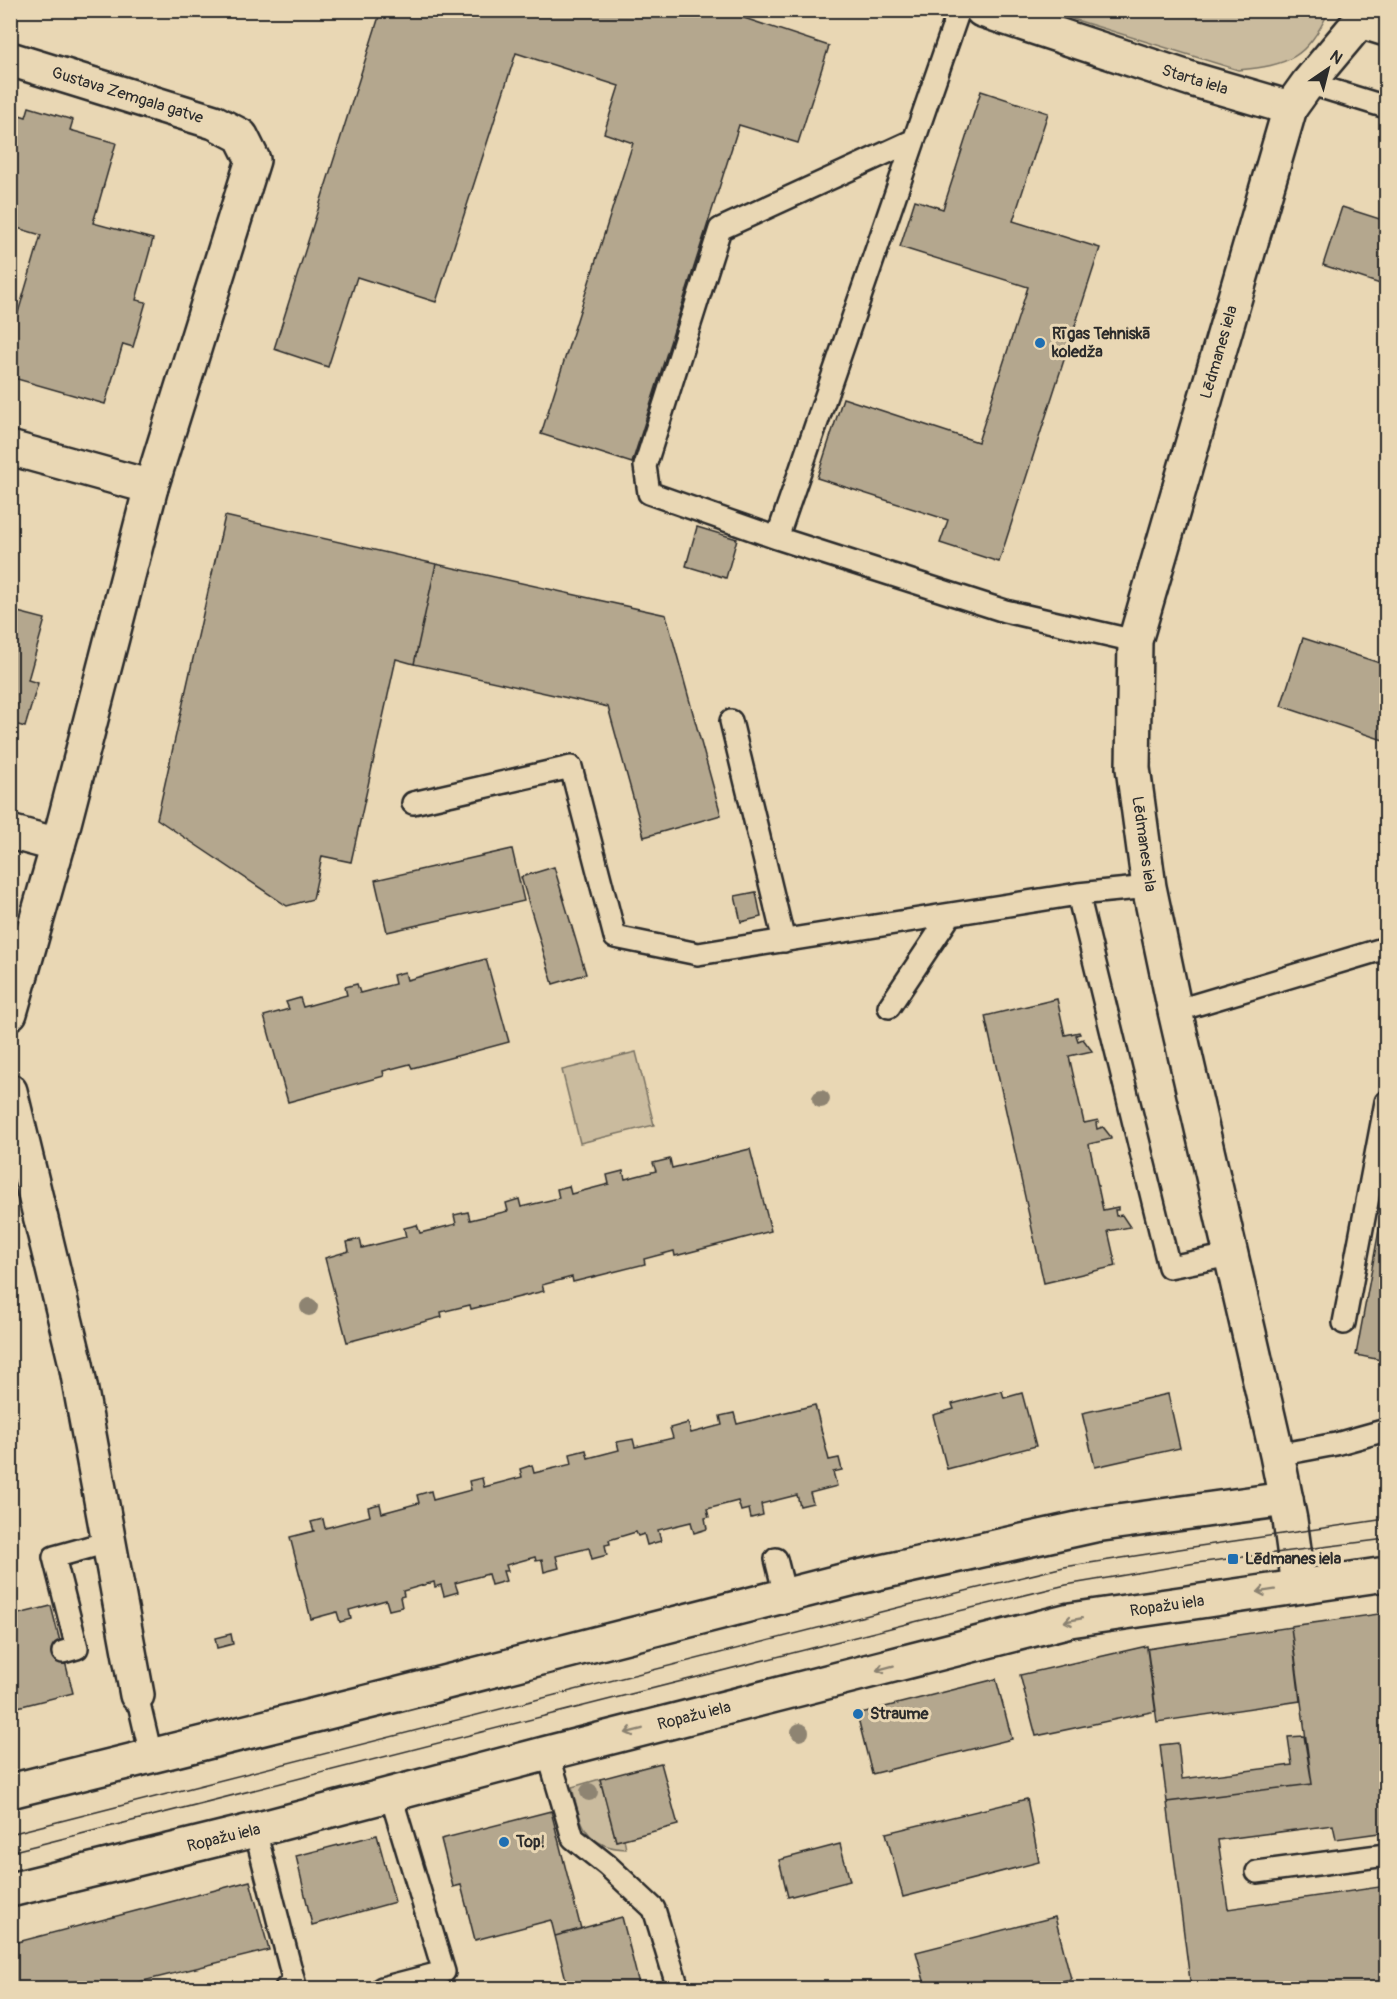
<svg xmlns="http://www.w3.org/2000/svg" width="1397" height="1999" viewBox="0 0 1397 1999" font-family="Pangolin,sans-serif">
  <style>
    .green { fill: #cabb9e; stroke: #7a7364; stroke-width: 1.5 }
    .building { fill: #b4a78e; stroke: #2b2b2b; stroke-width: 1.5 }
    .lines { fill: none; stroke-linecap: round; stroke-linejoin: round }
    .lane-casing { stroke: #2b2b2b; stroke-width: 26 }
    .street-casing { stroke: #2b2b2b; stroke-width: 38 }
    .secondary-casing { stroke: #2b2b2b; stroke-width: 38 }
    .lane { stroke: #e9d7b4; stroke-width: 21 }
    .street { stroke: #e9d7b4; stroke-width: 33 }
    .secondary { stroke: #e9d7b4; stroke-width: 33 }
    .tram { stroke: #2b2b2b; stroke-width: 1.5 }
    .tree { fill: #8e8472 }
    .oneway { stroke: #8a8170 }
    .poi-dot { fill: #1f6fb2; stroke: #e9d7b4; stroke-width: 2 }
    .labels { text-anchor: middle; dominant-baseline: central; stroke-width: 6; stroke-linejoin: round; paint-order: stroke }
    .street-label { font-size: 16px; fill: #2b2b2b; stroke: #e9d7b4 }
    .poi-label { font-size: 16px; font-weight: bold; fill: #2b2b2b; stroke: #e9d7b4; text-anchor: start }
  </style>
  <rect width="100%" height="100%" fill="#e9d7b4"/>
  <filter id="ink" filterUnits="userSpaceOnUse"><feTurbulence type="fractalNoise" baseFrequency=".0167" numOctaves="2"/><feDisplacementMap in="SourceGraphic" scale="12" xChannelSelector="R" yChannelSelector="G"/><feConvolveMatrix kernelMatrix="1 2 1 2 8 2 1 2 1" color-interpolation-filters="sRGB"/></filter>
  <g filter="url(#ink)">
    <path class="green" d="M1047,11L1329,10V11C1306,59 1289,65 1238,70Z
      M636,1052L654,1125L580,1143L562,1070Z
      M600,1779L616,1841L624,1839L626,1849C584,1848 580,1821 572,1787Z"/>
    <path class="building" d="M381,10H720L829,46L798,143L739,125L632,463L541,434L633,143L604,133L619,86L516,53L436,302L357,277L328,367L274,349Z
      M981,91L1048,113L1013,221L1100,248L999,562L940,543L948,520L817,478L843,398L978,442L1028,287L900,247L915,200L943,209Z
      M29,107L73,120L70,130L116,143L93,223L153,239L136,300L146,302L133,347L123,344L105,404L10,377V340L41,235L10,226V112L26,117Z
      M1342,207L1386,221V286L1323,265Z
      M225,516L436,564L414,664L396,659L351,862L322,856L313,899L287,906L157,819Z
      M697,527L737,539L726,578L686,566Z
      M436,564L666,615L721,815L644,837L608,707L414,664Z
      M10,610L45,619L28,680L38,683L25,727L15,724L10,741Z
      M1303,638L1386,665V741L1281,706Z
      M512,849L524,901L387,932L375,880Z
      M554,867L586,974L553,984L521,877Z
      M756,892L761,917L741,922L735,896Z
      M486,959L509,1042L412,1068L410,1064L383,1071L384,1076L288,1102L264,1016L289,1009L286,1002L300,998L303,1007L347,995L345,987L357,984L360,993L395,984L393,975L405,972L407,980Z
      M1057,999L1065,1035L1079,1032L1080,1034L1076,1035L1078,1041L1083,1039L1092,1051L1069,1056L1084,1123L1098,1120L1099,1122L1096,1123L1097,1129L1103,1127L1111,1137V1139L1089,1144L1103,1210L1118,1207V1210H1115L1116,1216L1122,1215L1130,1227L1108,1231L1116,1266L1044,1283L985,1016Z
      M750,1149L771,1231L675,1256L674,1251L644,1259L645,1264L573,1282L572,1277L542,1285L544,1291L471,1309L470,1305L441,1312L442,1317L347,1342L325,1258L349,1251L347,1242L360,1239L362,1248L406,1237L404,1228L417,1225L420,1233L456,1224L454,1215L468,1212L470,1220L508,1211L506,1203L519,1199L521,1207L559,1198L557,1189L569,1186L571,1194L609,1184L607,1175L623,1171L625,1179L656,1171L653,1163L670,1159L672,1168Z
      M1386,1192V1361L1356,1355Z
      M1002,1391L1004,1398L1022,1393L1036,1446L947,1469L933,1415L954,1409L952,1404Z
      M1168,1394L1180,1448L1095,1467L1082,1413Z
      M815,1405L829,1460L839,1458L842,1470L833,1472L837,1486L810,1493L813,1503L800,1506L797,1495L761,1504L763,1515L751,1518L749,1509L741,1511L738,1501L707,1509L709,1517L705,1518L707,1529L694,1533L691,1522L658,1530L661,1541L647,1545L644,1534L638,1536L636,1532L609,1540L610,1544L605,1545L607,1555L592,1559L589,1548L556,1556L559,1568L544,1572L542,1560L536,1561L535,1557L506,1565L508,1571H503L506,1581L491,1585L488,1574L455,1583L458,1592L444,1596L441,1585L435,1587L434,1582L403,1591L404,1596L400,1597L402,1607L389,1610L386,1600L349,1610L351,1619L340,1622L337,1612L311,1619L290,1537L314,1531L311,1522L323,1519L325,1528L370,1516L368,1507L380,1504L382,1513L419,1503L417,1495L431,1491L433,1500L471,1490L469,1481L482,1478L484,1487L522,1477L520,1469L532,1465L534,1473L572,1464L570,1454L586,1450L588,1458L619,1450L617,1442L633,1439L635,1447L673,1438L670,1428L688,1423L691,1433L722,1425L720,1416L734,1413L737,1424Z
      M51,1606L73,1693L10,1709V1616Z
      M1386,1613V1832L1336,1839L1333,1825L1218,1840L1228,1909L1386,1886V1988H1191L1167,1802L1312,1784L1291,1627V1626Z
      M1291,1627L1300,1701L1157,1722L1147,1649Z
      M231,1634L233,1644L217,1648L215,1638Z
      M1147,1646L1156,1711L1036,1736L1020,1675Z
      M996,1679L1012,1739L872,1774L857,1714Z
      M1304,1736L1312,1784L1167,1802L1160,1745L1178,1743L1182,1779L1292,1765L1288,1737Z
      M661,1763L678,1825L616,1841L600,1779Z
      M1027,1799L1039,1862L903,1897L886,1833Z
      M551,1811L581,1929L555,1936L551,1920L475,1940L461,1885L453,1887L441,1839Z
      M377,1835L395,1902L312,1925L296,1856Z
      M840,1844L850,1881L788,1897L779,1860Z
      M250,1881L269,1950L115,1988H10V1944Z
      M622,1917L640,1988H568L555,1936Z
      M1055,1917L1071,1979L1032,1988H926L916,1952Z"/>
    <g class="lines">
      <g class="lane-casing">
        <path id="lane" d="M1308,83L1386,107
          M914,140L720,229L645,466L649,493L777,538L959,10
          M777,538L1005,611L1135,641
          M731,721L784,941
          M413,803L571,767L615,937L698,954L1078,894L1149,887
          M1078,894L1169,1267L1231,1255
          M889,1007L951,914
          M1175,1011L1386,948
          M1344,1323L1386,1102
          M1277,1455L1336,1444L1386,1430
          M776,1559L785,1595
          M63,1652L77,1648L54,1557L108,1542
          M137,1695L151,1755
          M548,1753L573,1838L607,1865L654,1909L678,1988
          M255,1830L295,1986L286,1988
          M1257,1872L1386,1855
          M382,1988L444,1972L390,1793"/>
      </g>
      <g class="street-casing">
        <g id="street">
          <path id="s1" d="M982,10L1191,79L1290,108"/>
          <path d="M1360,21L1386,29"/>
          <path id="s2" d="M10,59L214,122L241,136L253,160L151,487L62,831L10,1013"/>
          <path d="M10,448L151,487"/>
          <path d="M10,832L58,845"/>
          <path d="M10,1091L76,1364L137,1695"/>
          <path id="s3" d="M1299,1586L1290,1520L1277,1455L1175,1011L1149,887L1133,768L1135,641L1290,108L1308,83L1360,21L1362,10"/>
          <path d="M10,1791L384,1698L850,1579L1095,1525L1286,1499"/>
        </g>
      </g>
      <g class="secondary-casing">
        <g id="secondary">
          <path id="s4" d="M10,1890L255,1830L548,1753L1070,1620L1386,1574"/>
        </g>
      </g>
      <use href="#lane" class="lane"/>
      <use href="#street" class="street"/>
      <use href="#secondary" class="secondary"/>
      <path class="tram" d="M10,1834L912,1604L1064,1567L1186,1548L1386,1519
        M10,1852L918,1621L1066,1585L1196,1563L1386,1539"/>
    </g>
    <g class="tree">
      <circle cx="821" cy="1099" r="9"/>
      <circle cx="309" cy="1307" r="9"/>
      <circle cx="800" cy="1732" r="9"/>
      <circle cx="589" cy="1792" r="9"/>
    </g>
    <defs><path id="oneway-shaft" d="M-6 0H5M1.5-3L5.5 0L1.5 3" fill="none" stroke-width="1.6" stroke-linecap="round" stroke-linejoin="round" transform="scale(1.5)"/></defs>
    <g class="oneway">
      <use href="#oneway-shaft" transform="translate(1266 1591) rotate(171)"/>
      <use href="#oneway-shaft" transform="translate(1073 1620) rotate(169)"/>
      <use href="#oneway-shaft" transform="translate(885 1668) rotate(165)"/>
      <use href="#oneway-shaft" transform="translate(634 1731) rotate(166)"/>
    </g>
  </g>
  <g class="poi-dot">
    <circle cx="1040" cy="343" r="6"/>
    <rect x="1227" y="1553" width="12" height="12" rx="3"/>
    <circle cx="858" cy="1714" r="6"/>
    <circle cx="504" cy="1842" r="6"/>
  </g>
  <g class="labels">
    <g class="street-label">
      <text stroke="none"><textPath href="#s1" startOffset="224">Starta iela</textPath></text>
      <text stroke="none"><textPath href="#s2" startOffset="123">Gustava Zemgala gatve</textPath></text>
      <text stroke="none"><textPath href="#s3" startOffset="1263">Lēdmanes iela</textPath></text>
      <text transform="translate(1144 844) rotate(82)">Lēdmanes iela</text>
      <text stroke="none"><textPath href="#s4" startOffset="1192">Ropažu iela</textPath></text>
      <text stroke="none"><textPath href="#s4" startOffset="706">Ropažu iela</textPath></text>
      <text stroke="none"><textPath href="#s4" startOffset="220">Ropažu iela</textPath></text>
    </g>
    <g class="poi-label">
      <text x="1052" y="334">Rīgas Tehniskā<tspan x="1052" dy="18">koledža</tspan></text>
      <text x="1245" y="1559">Lēdmanes iela</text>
      <text x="870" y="1714">Straume</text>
      <text x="516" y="1842">Top!</text>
    </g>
  </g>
  <rect width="1397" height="1999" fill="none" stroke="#e9d7b4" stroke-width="36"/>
  <rect x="18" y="18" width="1361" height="1963" fill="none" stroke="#2b2b2b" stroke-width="2" filter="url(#ink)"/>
  <g transform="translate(1328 69) rotate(35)" stroke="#e9d7b4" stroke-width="4.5" paint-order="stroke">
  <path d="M0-4.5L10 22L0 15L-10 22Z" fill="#2b2b2b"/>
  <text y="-9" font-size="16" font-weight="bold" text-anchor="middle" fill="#2b2b2b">N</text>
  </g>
</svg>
